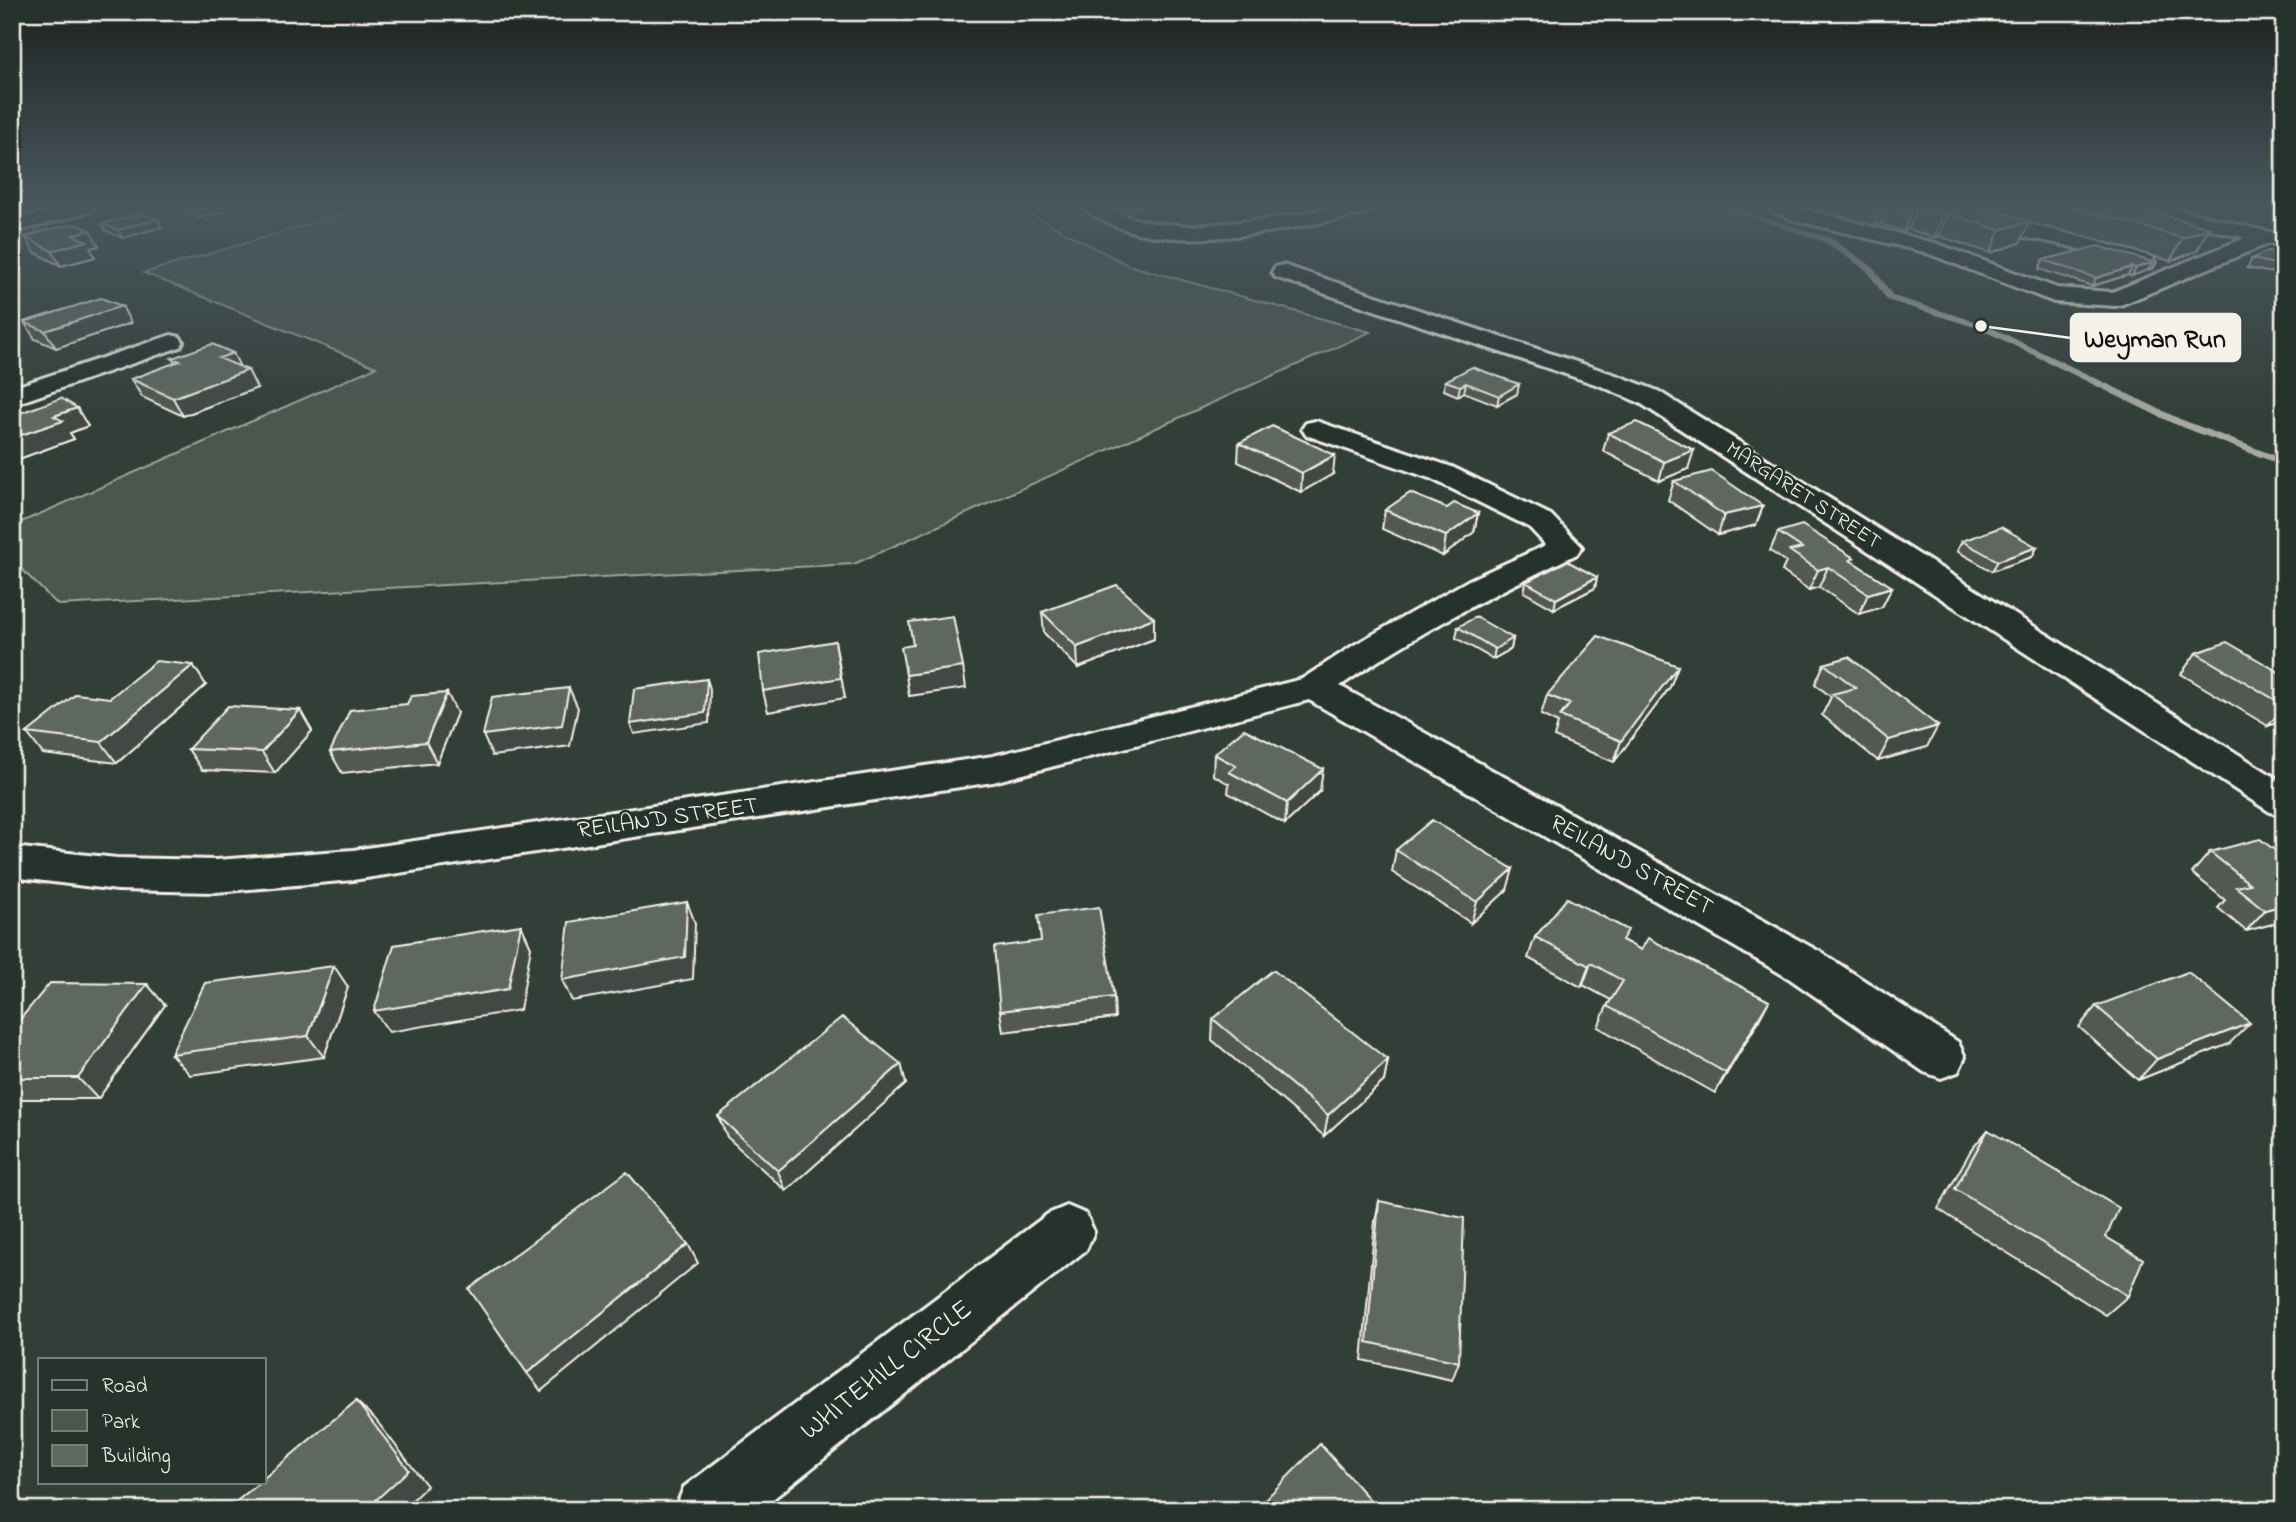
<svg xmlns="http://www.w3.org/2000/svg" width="2296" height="1522" viewBox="0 0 2296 1522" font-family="'Indie Flower',sans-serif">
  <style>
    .green { fill: #4c564f; stroke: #a0a49c; stroke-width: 2 }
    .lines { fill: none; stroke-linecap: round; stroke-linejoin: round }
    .stream { fill: #a6a9a1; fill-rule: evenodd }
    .minor-casing { stroke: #f4f1e8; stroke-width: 6 }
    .minor { fill: #26332d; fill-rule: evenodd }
    .wall { fill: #525953; stroke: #f4f1e8; stroke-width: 2 }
    .shaded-wall { fill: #424944; stroke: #f4f1e8; stroke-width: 2 }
    .building { fill: #5f6861; stroke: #f4f1e8; stroke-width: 2 }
    .labels { text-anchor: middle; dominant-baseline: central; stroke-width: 5; stroke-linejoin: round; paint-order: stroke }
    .far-street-label { font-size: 21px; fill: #f4f1e8; stroke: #26332d }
    .street-label { font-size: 24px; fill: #f4f1e8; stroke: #26332d }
    .near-street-label { font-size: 28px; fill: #f4f1e8; stroke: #26332d }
    .leader { fill: none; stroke: #f4f1e8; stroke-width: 2.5 }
    .callout-dot { fill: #f4f1e8; stroke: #26332d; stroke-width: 2.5 }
    .callout { fill: #f4f1e8; stroke: #f4f1e8; stroke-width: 2.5 }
    .callout-label { font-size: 26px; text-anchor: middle; font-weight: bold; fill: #111 }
  </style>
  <rect width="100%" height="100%" fill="#323e38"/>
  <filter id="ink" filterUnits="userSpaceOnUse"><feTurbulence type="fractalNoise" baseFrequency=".0143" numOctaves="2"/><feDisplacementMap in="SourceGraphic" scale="14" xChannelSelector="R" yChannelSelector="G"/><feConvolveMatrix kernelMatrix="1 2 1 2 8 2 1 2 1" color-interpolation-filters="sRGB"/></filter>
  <g filter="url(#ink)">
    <path class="green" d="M367,207H1017L1128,265L1370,332L854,564L58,605L12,560V526L376,367L144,273Z"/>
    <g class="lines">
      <path class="stream" d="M1720,207H1732L1831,238L1873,267L1893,296L1984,324L2180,419L2284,459V466L2172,423L1978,328L1887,300L1867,271L1825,242Z"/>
      <g class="minor-casing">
        <path id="minor" d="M63,207H95L92,211L12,233V221Z
          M1083,207H1108L1128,217L1154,223L1190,226L1266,220L1337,207H1379L1369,213C1295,227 1175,258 1105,221C1098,217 1088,214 1083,207Z
          M1769,207H1796L1938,244L2057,288L2112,292L2245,238L2137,211L2134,207H2168L2273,233L2282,239L2279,243L2267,244L2123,304L2115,306L2054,302L1924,252L1794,220L1772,211Z
          M1894,207C1981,207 2069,233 2152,257L2155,262L2152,267L2144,268L2065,245L1904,213Z
          M1283,265L1619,376L1658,391L2284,783V816L2270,812L1640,403L1601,386L1275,277L1272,272L1275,267Z
          M171,335L180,337L183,342L180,347L12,405V388Z
          M1316,421L1452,467L1551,515L1582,547L1577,554C1495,593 1415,634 1340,686L1822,953L1958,1042L1965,1057L1958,1072L1941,1078L1924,1072L1790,979L1309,700L993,782L353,880L216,892L117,890L12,877V847L117,858L216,860L353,850L993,756L1302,679L1354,645L1469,580L1546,545L1529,527L1432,479L1306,435L1302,429L1306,423Z
          M1067,1206L1086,1214L1094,1232L1086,1250L759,1510H675L684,1487L1048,1214Z"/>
      </g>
      <use href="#minor" class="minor"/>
    </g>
    <path class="wall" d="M182,207H226L228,210L199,218L184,212Z
      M1816,207H2136L2209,228L2197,251L2170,261L2088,237L2029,223L2020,243L1990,253L1939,236L1934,238L1909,229L1904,231L1881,224L1874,226Z
      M102,224L162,227L122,238L106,231Z
      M37,232L99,246L90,248L95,257L61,266L34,252L25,237L38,233Z
      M2284,254V275H2283L2247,268L2252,259Z
      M2043,260L2153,262L2148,270L2132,276L2128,275L2092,286L2039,269Z
      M24,322L131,323L56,348L35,339Z
      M172,358L240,367L257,388L183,416L142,397L131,379L175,363Z
      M1445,381L1519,384L1517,394L1497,405L1464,392L1458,396L1444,390Z
      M12,416L88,426L70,433L74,439L19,459L12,455Z
      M1608,433L1688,469L1659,481L1603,451Z
      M1239,443L1333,474L1301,492L1238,462Z
      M1674,481L1763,506L1756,525L1718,535L1668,500Z
      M1447,508L1478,513L1474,532L1443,556L1382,529L1385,510Z
      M1778,532L1852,562L1892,587L1882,607L1859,614L1819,587L1809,590L1782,571L1786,562L1770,551Z
      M1962,541L2037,547L2032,557L1992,571L1957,551Z
      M1597,577L1595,588L1554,609L1524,592L1526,582Z
      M1042,612L1154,618V639L1078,668L1044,633Z
      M1458,627L1513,638L1511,649L1493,659L1456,638Z
      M2196,653L2284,675V720L2268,726L2181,674Z
      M1849,657L1927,747L1878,761L1822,715L1831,697L1815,684L1824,664Z
      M193,665L206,685L117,763L43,754L27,733Z
      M1678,666L1670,687L1614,762L1554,737L1558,723L1541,715L1547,695Z
      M300,710L312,731L275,773L202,770L188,749Z
      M457,713L437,763L342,773L330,752Z
      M1214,754L1320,791L1285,824L1228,793L1229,784L1213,775Z
      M1396,850L1507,890L1471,923L1392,872Z
      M2210,852L2284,857V921L2246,931L2218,908L2225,900L2192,873Z
      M1535,937L1624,941L1758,1022L1715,1093L1598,1027L1607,1006L1611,1000L1583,985L1581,987L1528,958Z
      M348,987L324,1057L190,1075L171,1054Z
      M1114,997L1115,1018L1003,1032L1000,1011Z
      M165,1005L98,1099H12V1029Z
      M2096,1006L2229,1044L2138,1080L2079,1027Z
      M1213,1019L1388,1060L1384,1081L1324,1136L1212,1040Z
      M901,1064L906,1084L786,1191L727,1137L718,1116Z
      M1988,1130L2106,1237L2128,1296L2106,1315L1938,1209L1971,1150Z
      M1379,1201L1459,1362L1452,1380L1362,1360L1375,1221Z"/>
    <path class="shaded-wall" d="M207,207H226L228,210L199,218L196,210Z
      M1125,207H1145L1125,210Z
      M1881,207H1887L1881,224L1874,226Z
      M1918,207L1909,229L1904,231L1912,209Z
      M1948,214L1939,236L1934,238L1943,215Z
      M158,219L162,227L122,238L118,230Z
      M2030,221L2020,243L1990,253L2000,230Z
      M2209,228L2197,251L2170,261L2183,238Z
      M90,230L99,246L90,248L95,257L61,266L52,251L73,235Z
      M2153,262L2148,270L2132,276L2136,268Z
      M2132,267L2128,275L2092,286L2096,278Z
      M122,306L131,323L56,348L45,331Z
      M233,353L242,371L219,358Z
      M248,370L257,388L183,416L173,398Z
      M1466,383L1464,392L1458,396L1460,386Z
      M1519,384L1517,394L1497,405L1499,396Z
      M77,408L88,426L70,433L74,439L19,459L12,449V438L54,416Z
      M1694,450L1688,469L1659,481L1664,462Z
      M1335,455L1333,474L1301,492L1302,473Z
      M1763,506L1756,525L1718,535L1724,515Z
      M1478,513L1474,532L1443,556L1446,536Z
      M2037,547L2032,557L1992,571L1998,561Z
      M1828,567L1819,587L1809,590L1818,570Z
      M1597,577L1595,588L1554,609L1556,599Z
      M1892,587L1882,607L1859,614L1868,594Z
      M1154,618V639L1078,668L1077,647Z
      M1513,638L1511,649L1493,659L1495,649Z
      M835,641L845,698L768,712L763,691Z
      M193,665L206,685L117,763L101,742Z
      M1678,666L1670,687L1614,762L1621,741Z
      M963,667L966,688L909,696L906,675Z
      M707,679L710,689L709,723L634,734L630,724Z
      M569,688L578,708L570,746L492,756L483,735Z
      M447,693L457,713L437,763L426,742Z
      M2284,706V720L2268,726Z
      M300,710L312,731L275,773L262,752Z
      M1938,726L1927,747L1878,761L1889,740Z
      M1323,769L1320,791L1285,824L1287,803Z
      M1513,869L1507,890L1471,923L1477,902Z
      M687,902L695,923L693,979L572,1001L562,980Z
      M2284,905V921L2246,931L2265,910Z
      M521,925L531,947L520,1010L389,1032L374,1011Z
      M1591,963L1583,985L1581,987L1589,966Z
      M334,966L348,987L324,1057L308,1036Z
      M147,984L165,1005L98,1099L78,1078Z
      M1769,1001L1758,1022L1715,1093L1726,1073Z
      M2250,1023L2229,1044L2138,1080L2157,1059Z
      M1388,1060L1384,1081L1324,1136L1328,1115Z
      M901,1064L906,1084L786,1191L778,1171Z
      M688,1244L698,1263L541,1391L527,1373Z
      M356,1401L375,1419L427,1486L402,1510H365Z"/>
    <path class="building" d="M188,207H207L196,210Z
      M1906,207H1986L2030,221L2000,230L1948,214L1943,215L1918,207L1912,209Z
      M2066,207H2136L2209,228L2183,238L2098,214Z
      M142,213L158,219L118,230L102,224Z
      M76,224L90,230L73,235L87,241L52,251L25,237L40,233L37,232Z
      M2098,246L2153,262L2136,268L2132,267L2096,278L2043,260Z
      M2268,251L2284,254V266L2252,259Z
      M101,298L122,306L45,331L24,322Z
      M212,344L233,353L219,358L248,370L173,398L131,379L180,361L172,358Z
      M1472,367L1519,384L1499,396L1466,383L1460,386L1445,381Z
      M61,398L77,408L54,416L63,421L12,438V416Z
      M1637,422L1694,450L1664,462L1608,433Z
      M1272,426L1335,455L1302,473L1239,443Z
      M1712,471L1763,506L1724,515L1674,481Z
      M1410,493L1447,508L1454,503L1478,513L1446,536L1385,510Z
      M1802,525L1854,558L1850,560L1892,587L1868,594L1828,567L1818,570L1790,551L1802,548L1778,532Z
      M2001,527L2037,547L1998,561L1962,541Z
      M1567,561L1597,577L1556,599L1526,582Z
      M1117,585L1154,618L1077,647L1042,612Z
      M953,616L963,667L906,675L901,647L913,645L909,622Z
      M1476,617L1513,638L1495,649L1458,627Z
      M1598,636L1678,666L1621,741L1560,716L1570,704L1547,695Z
      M835,641L841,678L763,691L759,654Z
      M2227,642L2284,675V705L2196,653Z
      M1849,657L1938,726L1889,740L1832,694L1856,688L1824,664Z
      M156,661L193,665L101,742L27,733L76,694L110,698Z
      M707,679L705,713L630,724L634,689Z
      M569,688L562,725L483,735L492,697Z
      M447,693L426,742L330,752L350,710L407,704L411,696Z
      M228,706L300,710L262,752L188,749Z
      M1244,729L1323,769L1287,803L1229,772L1236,766L1214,754Z
      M1432,820L1513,869L1477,902L1396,850Z
      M2260,839L2284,857V905L2265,910L2236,887L2250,884L2210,852Z
      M1567,898L1628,930L1622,940L1641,950L1648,938L1769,1001L1726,1073L1607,1006L1623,981L1591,963L1589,966L1535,937Z
      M687,902L685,957L562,980L569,922Z
      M1099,907L1114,997L1000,1011L994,947L1041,941L1038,915Z
      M521,925L508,989L374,1011L394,945Z
      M334,966L308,1036L171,1054L205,983Z
      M1273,970L1388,1060L1328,1115L1213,1019Z
      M2188,972L2250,1023L2157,1059L2096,1006Z
      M50,983L147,984L78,1078H12V1029Z
      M842,1017L901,1064L778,1171L718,1116Z
      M1988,1130L2119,1208L2106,1237L2143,1259L2128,1296L1955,1189Z
      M627,1172L688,1244L527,1373L469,1289Z
      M1379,1201L1464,1218L1459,1362L1367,1342Z
      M356,1401L409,1470L365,1510H226L260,1482H264V1478Z
      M1320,1444L1379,1510H1255Z"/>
  </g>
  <linearGradient id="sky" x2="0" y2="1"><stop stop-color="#1c221f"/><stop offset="0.49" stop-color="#49585e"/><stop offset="1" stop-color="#49585e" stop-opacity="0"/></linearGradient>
  <rect width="2296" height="420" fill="url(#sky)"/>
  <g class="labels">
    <g class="far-street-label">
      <text transform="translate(1803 496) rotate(33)">MARGARET STREET</text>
    </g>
    <g class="street-label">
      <text transform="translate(668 819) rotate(-8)">REILAND STREET</text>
      <text transform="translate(1631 866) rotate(29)">REILAND STREET</text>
    </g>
    <g class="near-street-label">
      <text transform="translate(887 1371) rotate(-38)">WHITEHILL CIRCLE</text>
    </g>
  </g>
  <path class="leader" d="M1981 326L2071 338"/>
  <circle class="callout-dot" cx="1981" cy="326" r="7"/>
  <rect class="callout" x="2071" y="314" width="169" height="47" rx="7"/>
  <g class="callout-label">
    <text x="2155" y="347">Weyman Run</text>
  </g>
  <rect width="2296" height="1522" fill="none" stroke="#26332d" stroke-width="42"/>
  <rect x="21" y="21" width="2254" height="1480" fill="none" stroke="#f4f1e8" stroke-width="2.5" filter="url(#ink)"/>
  <rect x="38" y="1358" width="228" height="126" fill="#26332d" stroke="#787f78" stroke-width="2"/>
  <rect x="52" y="1380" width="35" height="10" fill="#26332d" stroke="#787f78" stroke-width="2"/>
  <text x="102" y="1392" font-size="21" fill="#f4f1e8">Road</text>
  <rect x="52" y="1410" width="35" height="21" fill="#4c564f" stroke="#787f78" stroke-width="2"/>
  <text x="102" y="1428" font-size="21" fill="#f4f1e8">Park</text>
  <rect x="52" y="1445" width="35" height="21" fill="#5f6861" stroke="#787f78" stroke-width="2"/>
  <text x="102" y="1462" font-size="21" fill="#f4f1e8">Building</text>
</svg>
